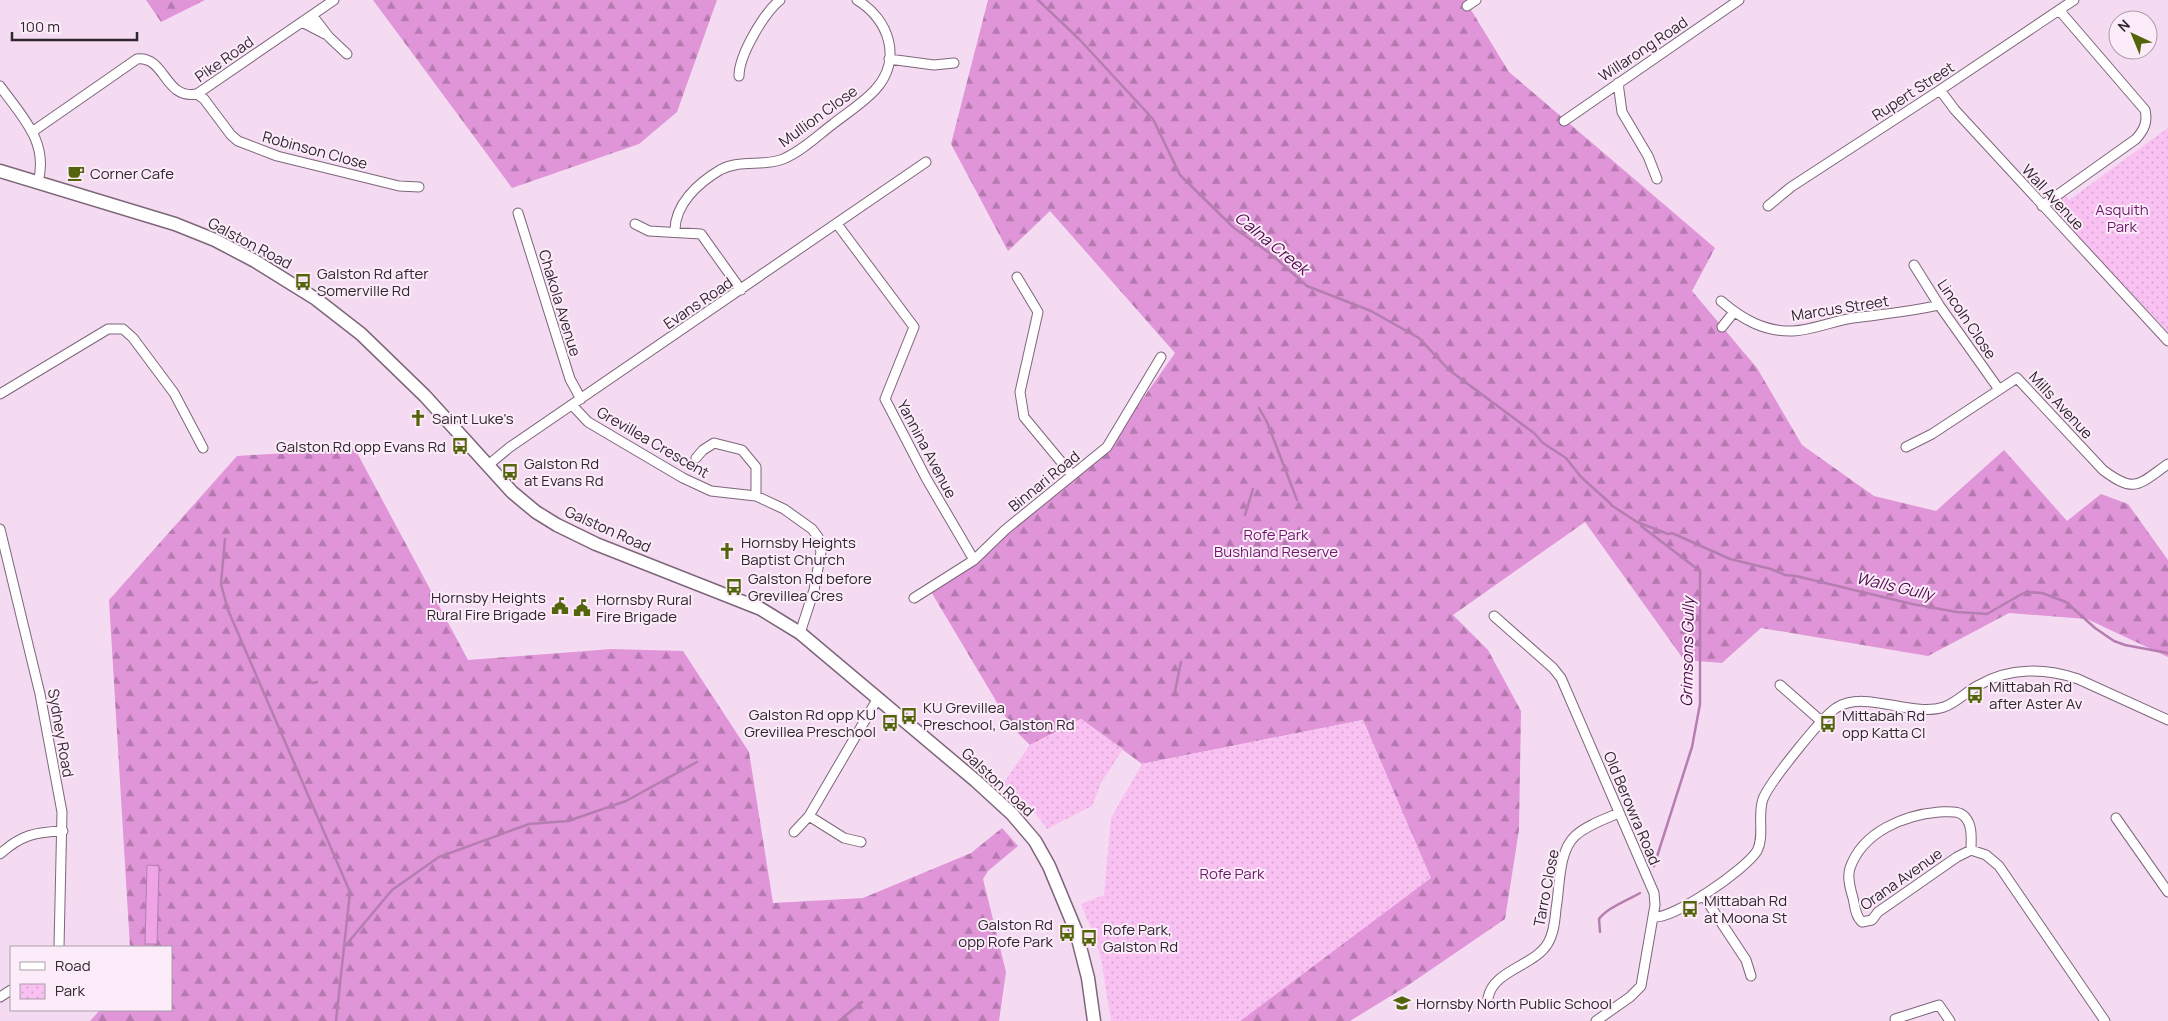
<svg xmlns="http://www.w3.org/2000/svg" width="2168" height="1021" viewBox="0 0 2168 1021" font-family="Manrope,sans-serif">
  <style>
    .forest { fill: url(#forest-firs) }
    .park { fill: url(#park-dots) }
    .water { fill: #efa4e8; stroke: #b67eb0 }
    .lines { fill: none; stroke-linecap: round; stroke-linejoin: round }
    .stream { stroke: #b67eb0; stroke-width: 2.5 }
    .street-casing { stroke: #7d667a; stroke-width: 11 }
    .primary-casing { stroke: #7d667a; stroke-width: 15 }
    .street { stroke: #fff; stroke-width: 9 }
    .primary { stroke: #fff; stroke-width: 12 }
    .labels { text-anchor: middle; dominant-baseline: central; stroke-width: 4; stroke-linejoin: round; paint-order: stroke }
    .street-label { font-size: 15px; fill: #30262e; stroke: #fcecfa }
    .poi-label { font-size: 15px; fill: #30262e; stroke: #fcecfa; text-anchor: start }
    .park-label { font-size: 15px; fill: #6f186b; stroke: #fcecfa }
    .water-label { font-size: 16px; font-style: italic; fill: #4f0c4c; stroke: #fcecfa }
  </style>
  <defs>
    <pattern id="forest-firs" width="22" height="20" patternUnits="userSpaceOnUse" patternTransform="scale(1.25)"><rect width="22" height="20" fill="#df95d8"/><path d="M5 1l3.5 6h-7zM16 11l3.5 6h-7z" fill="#b579b0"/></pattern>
    <pattern id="park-dots" width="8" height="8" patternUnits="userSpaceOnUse" patternTransform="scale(1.25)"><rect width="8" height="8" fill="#f9c0f2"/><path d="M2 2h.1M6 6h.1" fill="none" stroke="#d6a5d0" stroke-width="1.8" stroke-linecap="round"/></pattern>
  </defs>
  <rect width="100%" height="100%" fill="#f5dbf2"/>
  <path class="forest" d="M146,0H205L161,22Z
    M373,0H717L677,112L639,144L512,188Z
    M988,0H1465L1509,72L1715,248L1692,291L1757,368L1802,445L1874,496L1936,511L2004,450L2067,521L2101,494L2128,504L2168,560V657L2087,619L2009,613L1928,656L1761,628L1722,663L1684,660L1585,522L1453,615L1488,650L1521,711L1519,830L1505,919L1407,986L1350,1021H1240L1430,878L1363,720L1142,764L1081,719L1030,745L1011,726L930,590L1108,448L1175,353L1050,211L1008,251L951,144Z
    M355,449L468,660L612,649L683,651L749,752L773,903L863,898L971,853L1002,828L1018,846L988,871L983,879L1006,972L999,1021H90L100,1010H171V947H130L109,600L237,456Z"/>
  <path class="park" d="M2168,128V333L2058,215L2056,203L2058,199L2065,195L2069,200Z
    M1081,719L1123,749L1101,783L1092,806L1047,829L1036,814L1003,784L1030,745Z
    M1363,720L1431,878L1240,1021H1111L1102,964L1096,940L1081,904L1104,895L1111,818L1142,764Z"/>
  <path class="water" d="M147,865L159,866L157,944H145Z"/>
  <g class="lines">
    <path class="stream" d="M1038,0L1079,39L1153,119L1180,175L1234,228L1271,254L1307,286L1371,311L1419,338L1449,370L1534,433L1543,443L1566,458L1581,477L1611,504
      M1259,408L1267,422L1297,500
      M1611,505L1637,522L1668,534L1672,533L1730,559L1771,569L1785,575L1796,576L1912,604L1957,612L1987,614L2020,595L2026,592L2042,593L2066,602L2095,628L2114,641L2125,645L2168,653
      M1245,515L1253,489
      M1641,526L1700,571V704L1692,747L1654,866
      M225,539L221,584L228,610L350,892L336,1021
      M313,683L317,682
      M1175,691L1181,662
      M1600,932L1599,919C1607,908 1626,901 1640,893
      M346,945L392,890L439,857L529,824L568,821L626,801L697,762
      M839,1021L862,1002"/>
    <g class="street-casing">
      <path id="street" d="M1467,6L1476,0
        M312,15L329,37L347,54
        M302,22L325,34
        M889,59L934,65L954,63
        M739,76C739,55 764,13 780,0
        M1618,83L1622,112L1648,156L1657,179
        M0,86C22,117 49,142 38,182
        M1940,90L1955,110L2168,341
        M197,94L204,99L231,135L238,141L277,156L399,186L419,187
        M1564,121L1739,0
        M32,132L137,59C166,56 164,100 197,94L334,0
        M1768,206L1791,187L1940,90L2074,0
        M2042,206L2136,139C2144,130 2148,122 2145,110L2059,10
        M518,213L570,379L581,399
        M635,224L649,231L701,234L741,290
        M837,224L914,327L885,399L926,478L974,560
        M675,232C674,205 698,183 720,170C740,159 763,167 783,159C802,151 817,136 833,124C847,113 863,103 875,90C903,60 889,19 857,0
        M1914,265L1939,305L1998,388
        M1017,277L1038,312L1020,392L1024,417L1072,475
        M1721,301C1742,319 1764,332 1793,331C1813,330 1833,321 1853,318C1882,314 1910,312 1939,305
        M1722,327L1734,312
        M0,394L108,329H123L133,338L174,393L203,448
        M572,405L588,422L683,478L711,491L756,496L784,509L812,529L818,537L821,552L814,590L800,633
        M1906,447L1932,434L2017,378L2103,470C2135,494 2138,485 2168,464
        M696,458L703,450L714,443L742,450L756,467V496
        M487,466L510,447L926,162
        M0,529L40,694L62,812L59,947
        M914,598L974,560L1005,530L1107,447L1161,357
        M1494,616L1553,668L1561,678L1654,893L1655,905L1641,986L1630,997L1596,1021
        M1780,685L1821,721
        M2116,818L2168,892
        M794,832L809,816
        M861,842L844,838L809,816L878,698
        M1971,850C1971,839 1973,826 1965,817C1959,810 1948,812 1939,812C1905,815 1863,831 1850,868C1847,877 1850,888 1853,898C1855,906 1855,916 1862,922L1872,920L1878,912L1957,857L1971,850L1986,855L1999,866L2105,1021
        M0,854C21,835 35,832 63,831
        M1703,895L1746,960L1751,976
        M1654,917C1674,919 1746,869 1757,851C1765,836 1757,816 1763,799C1769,783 1821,718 1836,708C1866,689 1911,718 1944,707C1956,703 1967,691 1979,685C2009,667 2046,668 2078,679L2168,720
        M0,997L11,990
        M1488,998C1493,970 1535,966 1548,943C1554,933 1555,920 1556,909C1560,887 1558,852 1575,836C1587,825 1605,819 1619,813
        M1895,1019L1939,1005L1950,1021"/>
    </g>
    <g class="primary-casing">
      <path id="primary" d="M0,171L175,224L215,240L255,261L316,299L361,334L425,396L512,492L536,512L557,525L596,544L761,609L800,633L976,781L1012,814L1035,841L1049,866L1076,931L1088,978L1094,1021"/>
    </g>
    <use href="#street" class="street"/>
    <use href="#primary" class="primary"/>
  </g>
  <defs>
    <g id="cafe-bare" transform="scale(1.35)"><path d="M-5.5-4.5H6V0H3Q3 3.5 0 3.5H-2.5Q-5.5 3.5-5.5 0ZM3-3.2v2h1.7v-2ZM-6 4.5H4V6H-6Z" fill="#54640a" stroke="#fcecfa" stroke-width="2.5" paint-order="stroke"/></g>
    <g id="bus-bare" transform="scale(1.35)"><path d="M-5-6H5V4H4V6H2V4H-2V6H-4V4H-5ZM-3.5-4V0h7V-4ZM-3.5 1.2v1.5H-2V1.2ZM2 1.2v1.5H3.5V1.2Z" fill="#54640a" stroke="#fcecfa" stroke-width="2.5" paint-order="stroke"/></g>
    <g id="church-bare" transform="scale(1.35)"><path d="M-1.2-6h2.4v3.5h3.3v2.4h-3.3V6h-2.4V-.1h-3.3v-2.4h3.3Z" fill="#54640a" stroke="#fcecfa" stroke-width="2.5" paint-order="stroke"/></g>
    <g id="civic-bare" transform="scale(1.35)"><path d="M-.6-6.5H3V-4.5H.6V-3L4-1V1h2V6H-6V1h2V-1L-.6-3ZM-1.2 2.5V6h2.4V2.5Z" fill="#54640a" stroke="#fcecfa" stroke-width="2.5" paint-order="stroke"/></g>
    <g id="school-bare" transform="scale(1.35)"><path d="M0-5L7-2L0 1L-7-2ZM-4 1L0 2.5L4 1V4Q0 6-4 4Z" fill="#54640a" stroke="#fcecfa" stroke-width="2.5" paint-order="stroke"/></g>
  </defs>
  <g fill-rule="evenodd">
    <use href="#cafe-bare" x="76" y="173"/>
    <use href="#bus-bare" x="303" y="282"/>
    <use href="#church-bare" x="418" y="418"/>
    <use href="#bus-bare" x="460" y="446"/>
    <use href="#bus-bare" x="510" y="472"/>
    <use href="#church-bare" x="727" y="551"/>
    <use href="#bus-bare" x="734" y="587"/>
    <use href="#civic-bare" x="560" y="606"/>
    <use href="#civic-bare" x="582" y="608"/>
    <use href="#bus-bare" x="1975" y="695"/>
    <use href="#bus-bare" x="909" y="716"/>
    <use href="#bus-bare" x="890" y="723"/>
    <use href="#bus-bare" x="1828" y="724"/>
    <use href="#bus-bare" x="1690" y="909"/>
    <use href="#bus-bare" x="1067" y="933"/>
    <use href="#bus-bare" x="1089" y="938"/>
    <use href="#school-bare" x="1402" y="1003"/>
  </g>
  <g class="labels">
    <g class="street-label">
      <text transform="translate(1643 49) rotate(-34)">Willarong Road</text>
      <text transform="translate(224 59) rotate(-35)">Pike Road</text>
      <text transform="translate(1913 91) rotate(-33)">Rupert Street</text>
      <text transform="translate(818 116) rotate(-36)">Mullion Close</text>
      <text transform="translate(315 150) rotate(15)">Robinson Close</text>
      <text transform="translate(2053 197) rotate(47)">Wall Avenue</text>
      <text transform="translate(250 243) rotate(28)">Galston Road</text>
      <text transform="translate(560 303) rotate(73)">Chakola Avenue</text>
      <text transform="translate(698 303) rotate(-34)">Evans Road</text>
      <text transform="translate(1840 308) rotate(-9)">Marcus Street</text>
      <text transform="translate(1967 319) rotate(56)">Lincoln Close</text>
      <text transform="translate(2061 405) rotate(47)">Mills Avenue</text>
      <text transform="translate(653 442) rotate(30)">Grevillea Crescent</text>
      <text transform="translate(927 449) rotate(62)">Yannina Avenue</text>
      <text transform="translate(1044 481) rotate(-39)">Binnari Road</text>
      <text transform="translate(608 529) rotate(24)">Galston Road</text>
      <text transform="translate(61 733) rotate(80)">Sydney Road</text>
      <text transform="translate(998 782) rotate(43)">Galston Road</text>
      <text transform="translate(1632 808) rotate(67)">Old Berowra Road</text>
      <text transform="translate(1901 879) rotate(-35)">Orana Avenue</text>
      <text transform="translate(1546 888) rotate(-79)">Tarro Close</text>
    </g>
    <g class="poi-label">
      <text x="90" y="173">Corner Cafe</text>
      <text x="317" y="273">Galston Rd after<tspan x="317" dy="17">Somerville Rd</tspan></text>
      <text x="432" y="418">Saint Luke's</text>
      <text x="446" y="446" text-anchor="end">Galston Rd opp Evans Rd</text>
      <text x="524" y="463">Galston Rd<tspan x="524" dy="17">at Evans Rd</tspan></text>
      <text x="741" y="542">Hornsby Heights<tspan x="741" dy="17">Baptist Church</tspan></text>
      <text x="748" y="578">Galston Rd before<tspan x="748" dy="17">Grevillea Cres</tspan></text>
      <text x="546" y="597" text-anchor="end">Hornsby Heights<tspan x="546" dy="17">Rural Fire Brigade</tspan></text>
      <text x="596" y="599">Hornsby Rural<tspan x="596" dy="17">Fire Brigade</tspan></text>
      <text x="1989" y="686">Mittabah Rd<tspan x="1989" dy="17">after Aster Av</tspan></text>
      <text x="923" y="707">KU Grevillea<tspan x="923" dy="17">Preschool, Galston Rd</tspan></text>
      <text x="876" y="714" text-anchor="end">Galston Rd opp KU<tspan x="876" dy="17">Grevillea Preschool</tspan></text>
      <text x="1842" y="715">Mittabah Rd<tspan x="1842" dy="17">opp Katta Cl</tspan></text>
      <text x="1704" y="900">Mittabah Rd<tspan x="1704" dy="17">at Moona St</tspan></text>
      <text x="1053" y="924" text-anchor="end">Galston Rd<tspan x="1053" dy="17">opp Rofe Park</tspan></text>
      <text x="1103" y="929">Rofe Park,<tspan x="1103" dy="17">Galston Rd</tspan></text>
      <text x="1416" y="1003">Hornsby North Public School</text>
    </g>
    <g class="park-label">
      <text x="2122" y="209">Asquith<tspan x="2122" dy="17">Park</tspan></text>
      <text x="1276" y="534">Rofe Park<tspan x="1276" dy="17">Bushland Reserve</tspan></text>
      <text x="1232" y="873">Rofe Park</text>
    </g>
    <g class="water-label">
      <text transform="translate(1272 243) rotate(39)">Calna Creek</text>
      <text transform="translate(1895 586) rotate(13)">Walls Gully</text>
      <text transform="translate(1687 652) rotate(-89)">Grimsons Gully</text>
    </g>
  </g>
  <rect x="10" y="946" width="162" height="65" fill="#fcecfa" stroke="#aa9da8"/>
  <rect x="20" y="962" width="25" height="8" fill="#ffffff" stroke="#aa9da8"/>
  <text x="55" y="971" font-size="15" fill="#30262e">Road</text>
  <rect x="20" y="984" width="25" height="15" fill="url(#park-dots)" stroke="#aa9da8"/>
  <text x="55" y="996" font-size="15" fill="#30262e">Park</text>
  <g transform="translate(2133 35) rotate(316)"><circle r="24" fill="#fcecfa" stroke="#aa9da8"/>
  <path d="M0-4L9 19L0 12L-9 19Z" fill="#54640a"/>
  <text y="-8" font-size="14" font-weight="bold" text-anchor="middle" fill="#30262e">N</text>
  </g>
  <path d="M12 32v8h125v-8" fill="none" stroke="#30262e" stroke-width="2.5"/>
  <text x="20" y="32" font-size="15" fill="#30262e" stroke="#fcecfa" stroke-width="4" paint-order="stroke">100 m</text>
</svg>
